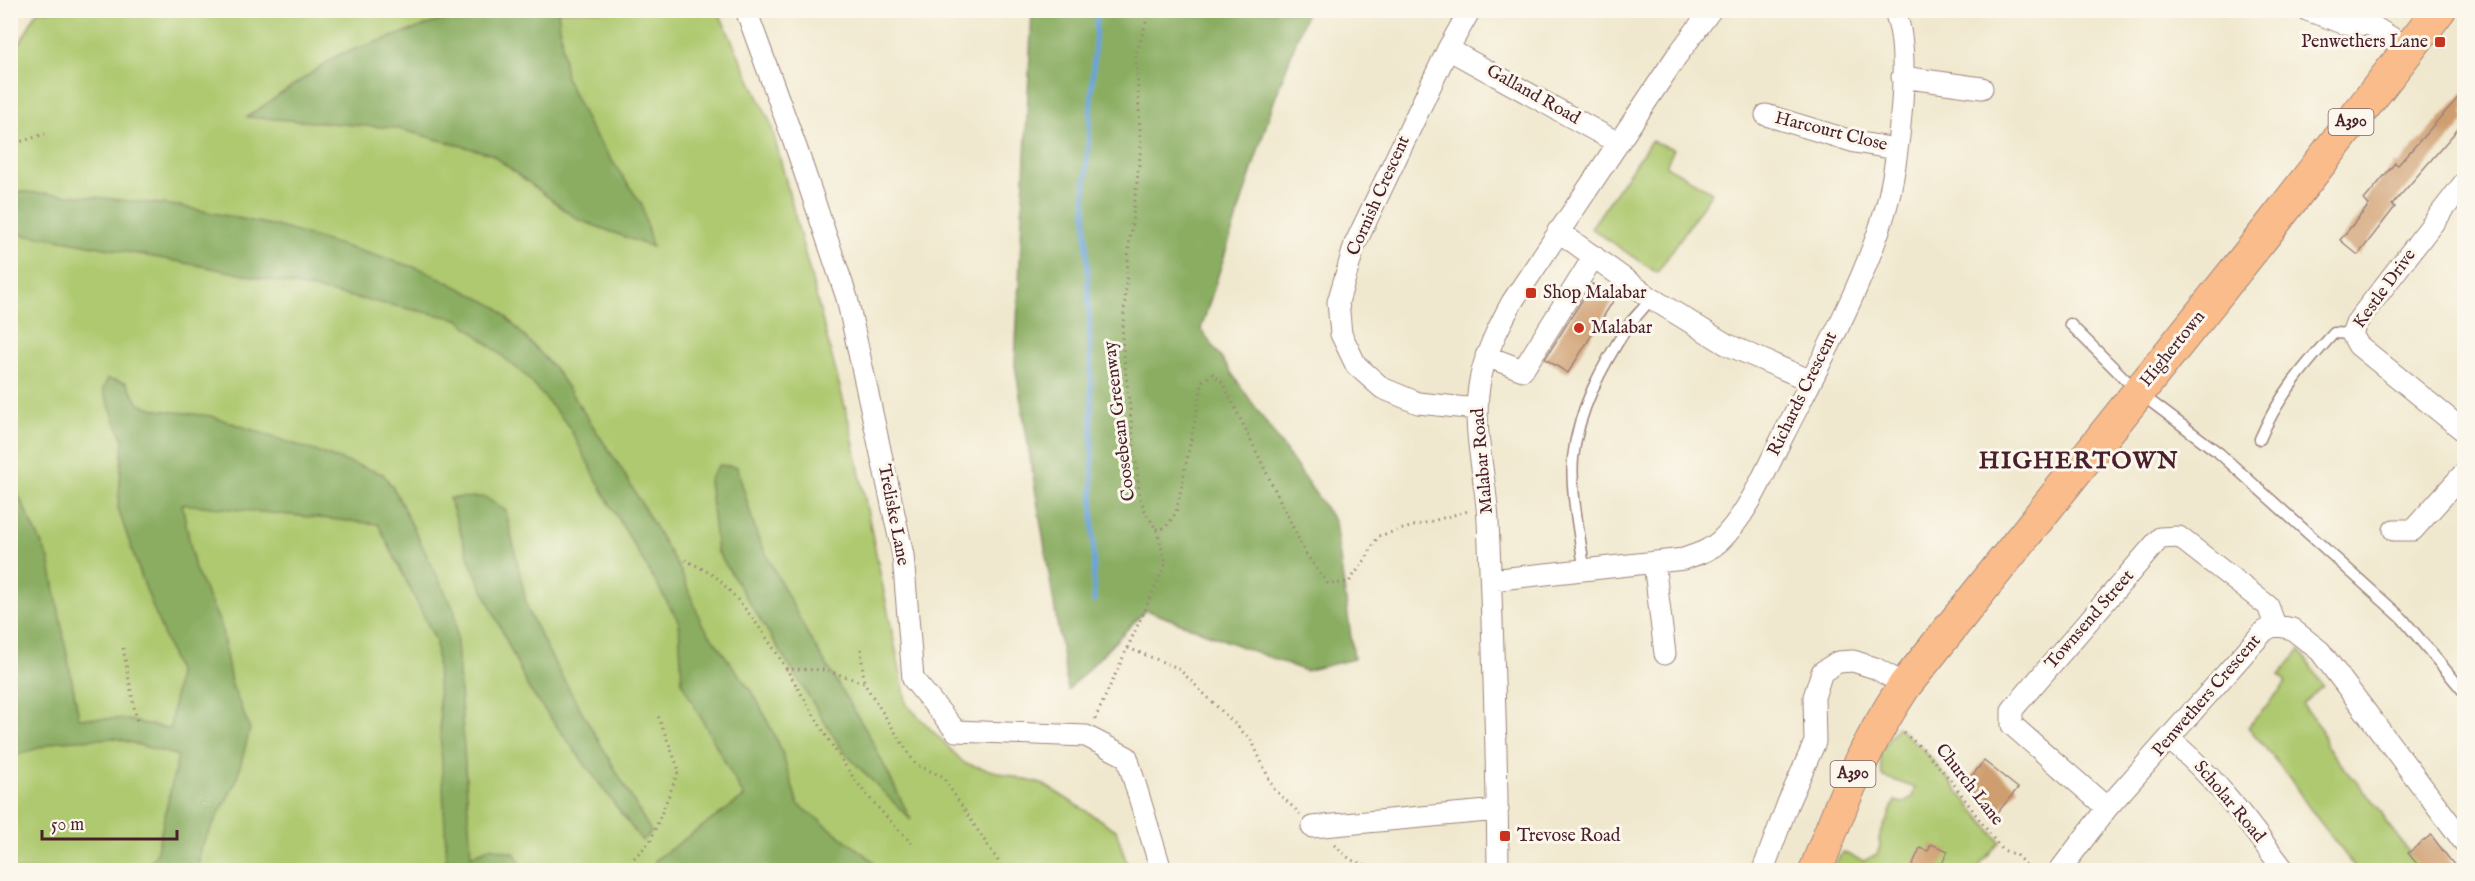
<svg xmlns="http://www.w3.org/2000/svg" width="2475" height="881" viewBox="0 0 2475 881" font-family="'IM FELL English',serif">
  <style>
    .green { fill: #aec96f; stroke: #7c744d; stroke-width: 1.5 }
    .forest { fill: #8aad62; stroke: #6a6646; stroke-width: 1.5 }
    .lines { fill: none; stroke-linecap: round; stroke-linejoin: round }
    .stream { stroke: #6aa4da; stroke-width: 5 }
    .building { fill: #cf9e6f }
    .service-casing { stroke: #9d847c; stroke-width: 13 }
    .minor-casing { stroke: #9d847c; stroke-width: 23 }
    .trunk-casing { stroke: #9d847c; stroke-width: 35 }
    .path { stroke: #9d847c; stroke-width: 3; stroke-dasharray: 1.5 4.5; stroke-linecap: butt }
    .service { stroke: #fff; stroke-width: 10 }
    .minor { stroke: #fff; stroke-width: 21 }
    .trunk { stroke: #f9bc8a; stroke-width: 33 }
    .poi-dot { fill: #c8321e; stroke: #fbf7ec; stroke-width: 2 }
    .labels { text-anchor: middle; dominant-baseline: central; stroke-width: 6; stroke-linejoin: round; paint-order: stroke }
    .shield { fill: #fbf7ec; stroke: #7f6065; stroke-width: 1.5 }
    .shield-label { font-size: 16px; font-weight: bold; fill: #4a1f2b }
    .poi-label { font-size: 18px; fill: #4a1f2b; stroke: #fbf7ec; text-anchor: start }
    .street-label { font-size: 18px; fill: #4a1f2b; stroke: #fbf7ec }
    .district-label { font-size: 24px; font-weight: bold; letter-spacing: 1.5px; fill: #4a1f2b; stroke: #fbf7ec }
  </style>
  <rect width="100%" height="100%" fill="#fbf7ec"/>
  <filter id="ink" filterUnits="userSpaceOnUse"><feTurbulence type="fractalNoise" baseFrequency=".0167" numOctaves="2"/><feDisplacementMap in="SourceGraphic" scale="12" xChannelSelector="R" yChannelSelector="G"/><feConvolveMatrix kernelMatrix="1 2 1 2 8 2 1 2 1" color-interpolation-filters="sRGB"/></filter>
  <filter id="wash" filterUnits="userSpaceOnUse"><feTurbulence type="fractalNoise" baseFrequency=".008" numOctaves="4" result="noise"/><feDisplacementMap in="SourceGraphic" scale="24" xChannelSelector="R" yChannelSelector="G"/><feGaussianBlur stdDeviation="1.35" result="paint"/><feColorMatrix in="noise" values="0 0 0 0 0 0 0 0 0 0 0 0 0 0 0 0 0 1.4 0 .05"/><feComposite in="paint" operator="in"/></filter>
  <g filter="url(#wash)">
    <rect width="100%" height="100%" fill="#f0e8ce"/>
    <path class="green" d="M37,11H718L771,124L850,426L907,705L964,763L1045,785L1116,830L1129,870H877L873,861L656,860L654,870H11L10,62Z
      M1651,141L1674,149L1666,166L1712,192L1657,273L1591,228Z
      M2300,650L2323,686L2302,704L2321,728L2326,746L2381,811L2386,822L2423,870H2357L2308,806L2289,777L2248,727L2286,683L2279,675Z
      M1897,727L1923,749L2000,842L1981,863L1978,870H1832L1842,852L1864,861L1877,854L1880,846L1879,838L1895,801L1903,803L1912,797L1915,788L1882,776L1880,753Z"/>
    <path class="forest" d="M469,11H558L566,78L590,128L642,205L652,247L577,219L491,154L395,128L247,117L338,55Z
      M1032,11H1307L1272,107L1201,329L1335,522L1354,659L1305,671L1146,610L1068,690L1015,365Z
      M11,191L84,196L179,206L276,226L424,270L497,307L555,369L622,470L681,572L702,624L756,698L781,749L798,804L873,861L877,870H654L655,860L744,797L682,683L679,622L609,503L568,425L526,376L458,319L207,267L52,238L11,234Z
      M107,379L126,382L139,404L159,410L211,416L383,474L395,491L455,612L471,856L491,847L514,853L526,870H447L436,641L378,524L182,504L195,569L221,625L231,683L250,729L236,782L200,849L198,870H142L156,855L178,756L115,738L60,741L11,757V480L49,559L79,718L123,719L170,729L178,673L141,576L118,509L123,440L103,390Z
      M719,465L737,467L757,536L808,635L869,735L911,820L843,751L717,551L709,480Z
      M485,497L506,511L528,611L557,668L651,832L642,841L529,689L471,564L449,498Z"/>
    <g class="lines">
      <path class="stream" d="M1094,601L1091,373L1085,193L1097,10"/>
    </g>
    <g id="blocks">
      <path class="building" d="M2464,91V122L2392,205L2395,207L2358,255L2340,240L2369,205L2364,200L2395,163L2398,165Z
        M1592,284L1615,298L1568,373L1545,359Z
        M1984,761L2018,788L1998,812L1964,785Z
        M2431,835L2447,856L2458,870H2422L2408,853Z
        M1931,844L1948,851L1939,870H1921L1912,866L1920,848L1928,851Z"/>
    </g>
  </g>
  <g filter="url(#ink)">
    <use href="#blocks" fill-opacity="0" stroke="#9d847c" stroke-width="1.5"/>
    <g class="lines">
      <g class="service-casing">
        <path id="service" d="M2070,324L2138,392L2219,453L2402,618L2464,692
          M2260,439C2277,398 2305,365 2334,333L2352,334
          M1584,568C1580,534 1570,492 1573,458C1578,410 1602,366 1628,326C1635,316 1645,308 1651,298"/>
      </g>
      <g class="minor-casing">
        <path id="minor" d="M746,10L797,150L847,298L903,555L913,679L956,731L1086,736L1127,757L1161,870
          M1470,10L1448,49L1355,244L1338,302L1341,334L1356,365L1382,388L1418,403L1477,409
          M2307,10L2343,23L2371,25L2408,48
          M1448,49L1618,143
          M1902,77L1982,88
          M1766,115L1855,142L1896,149
          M2464,183L2356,323L2352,334L2358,345L2464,431
          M1558,231L1651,298L1726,344L1811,381
          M1486,356L1523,370L1594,256
          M2394,530H2413L2464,473
          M1654,562L1665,654
          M1491,580L1684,559C1697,554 1709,551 1720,541C1749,513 1765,471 1783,436C1819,365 1864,284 1886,208C1898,166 1913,49 1894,10
          M2169,739C2215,776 2249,824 2284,870
          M2107,808L2012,725V710L2160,538L2179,537L2268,606L2275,625
          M1312,827L1498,810
          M1498,870C1497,754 1493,637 1488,521C1486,476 1472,432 1479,386C1484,355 1498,328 1512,302L1676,57L1711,10
          M1763,870L1788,803L1815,742L1814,697L1822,672L1838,662L1853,661L1875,668L1905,685
          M2060,870L2107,808L2264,631L2275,625L2292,629L2320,651L2464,842"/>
      </g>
      <g class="trunk-casing">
        <path id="trunk" d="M1816,870C1841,803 1864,746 1905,685L2264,235L2439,10"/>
      </g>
      <path class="path" d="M10,145L45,134
        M1156,529L1165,528L1176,513L1203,380L1213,374L1223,383L1306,554L1328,584L1349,582L1367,557L1378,536L1468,511
        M685,560C695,565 708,571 717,578C769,627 802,700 841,759C860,790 886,817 912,843
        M123,648L137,722
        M1128,648L1178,668L1252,741L1273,788L1300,814
        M861,649L864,683
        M786,669L826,670L864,683L916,765L942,776L1004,870
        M1095,719L1166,563L1156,529L1146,513L1140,498L1122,340L1129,247L1141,148L1136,55L1150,10
        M1904,733L1923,749L1950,779L2001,849L2016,855L2031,870
        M1334,845L1351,860L1382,870
        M634,858L650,842L679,770L658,716"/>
      <use href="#service" class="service"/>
      <use href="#minor" class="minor"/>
      <use href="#trunk" class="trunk"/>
    </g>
  </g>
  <g class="poi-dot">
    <rect x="2434" y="36" width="12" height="12" rx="3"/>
    <rect x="1525" y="287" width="12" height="12" rx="3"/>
    <circle cx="1579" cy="328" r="6"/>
    <rect x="1499" y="830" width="12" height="12" rx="3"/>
  </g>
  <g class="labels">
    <g class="shield">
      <rect x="2328.5" y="109" width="45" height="26" rx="4.5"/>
      <rect x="1830.5" y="761" width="45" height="26" rx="4.5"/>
    </g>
    <g class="shield-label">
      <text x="2351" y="122">A390</text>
      <text x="1853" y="774">A390</text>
    </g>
    <g class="poi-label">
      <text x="2428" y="42" text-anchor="end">Penwethers Lane</text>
      <text x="1543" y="293">Shop Malabar</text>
      <text x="1591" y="328">Malabar</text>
      <text x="1517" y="836">Trevose Road</text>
    </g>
    <g class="street-label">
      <text transform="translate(1533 95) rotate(29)">Galland Road</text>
      <text transform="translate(1831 132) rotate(14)">Harcourt Close</text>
      <text transform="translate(1379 196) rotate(-66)">Cornish Crescent</text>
      <text transform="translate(2385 289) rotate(-54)">Kestle Drive</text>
      <text transform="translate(2173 349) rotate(-51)">Highertown</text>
      <text transform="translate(1803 394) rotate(-64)">Richards Crescent</text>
      <text transform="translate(1120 421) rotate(-97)">Coosebean Greenway</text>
      <text transform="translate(1483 461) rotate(-95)">Malabar Road</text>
      <text transform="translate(893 515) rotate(79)">Treliske Lane</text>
      <text transform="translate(2090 620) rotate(-49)">Townsend Street</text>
      <text transform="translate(2207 696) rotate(-49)">Penwethers Crescent</text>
      <text transform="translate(1969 785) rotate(52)">Church Lane</text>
      <text transform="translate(2229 802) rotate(50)">Scholar Road</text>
    </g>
    <g class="district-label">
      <text x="2079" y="461">HIGHERTOWN</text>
    </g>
  </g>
  <rect width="2475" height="881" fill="none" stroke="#fbf7ec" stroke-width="36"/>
  <path d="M42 830v9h135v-9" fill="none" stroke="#4a1f2b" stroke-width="3"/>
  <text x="51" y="830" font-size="18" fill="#4a1f2b" stroke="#fbf7ec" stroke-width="4.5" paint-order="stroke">50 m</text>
</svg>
